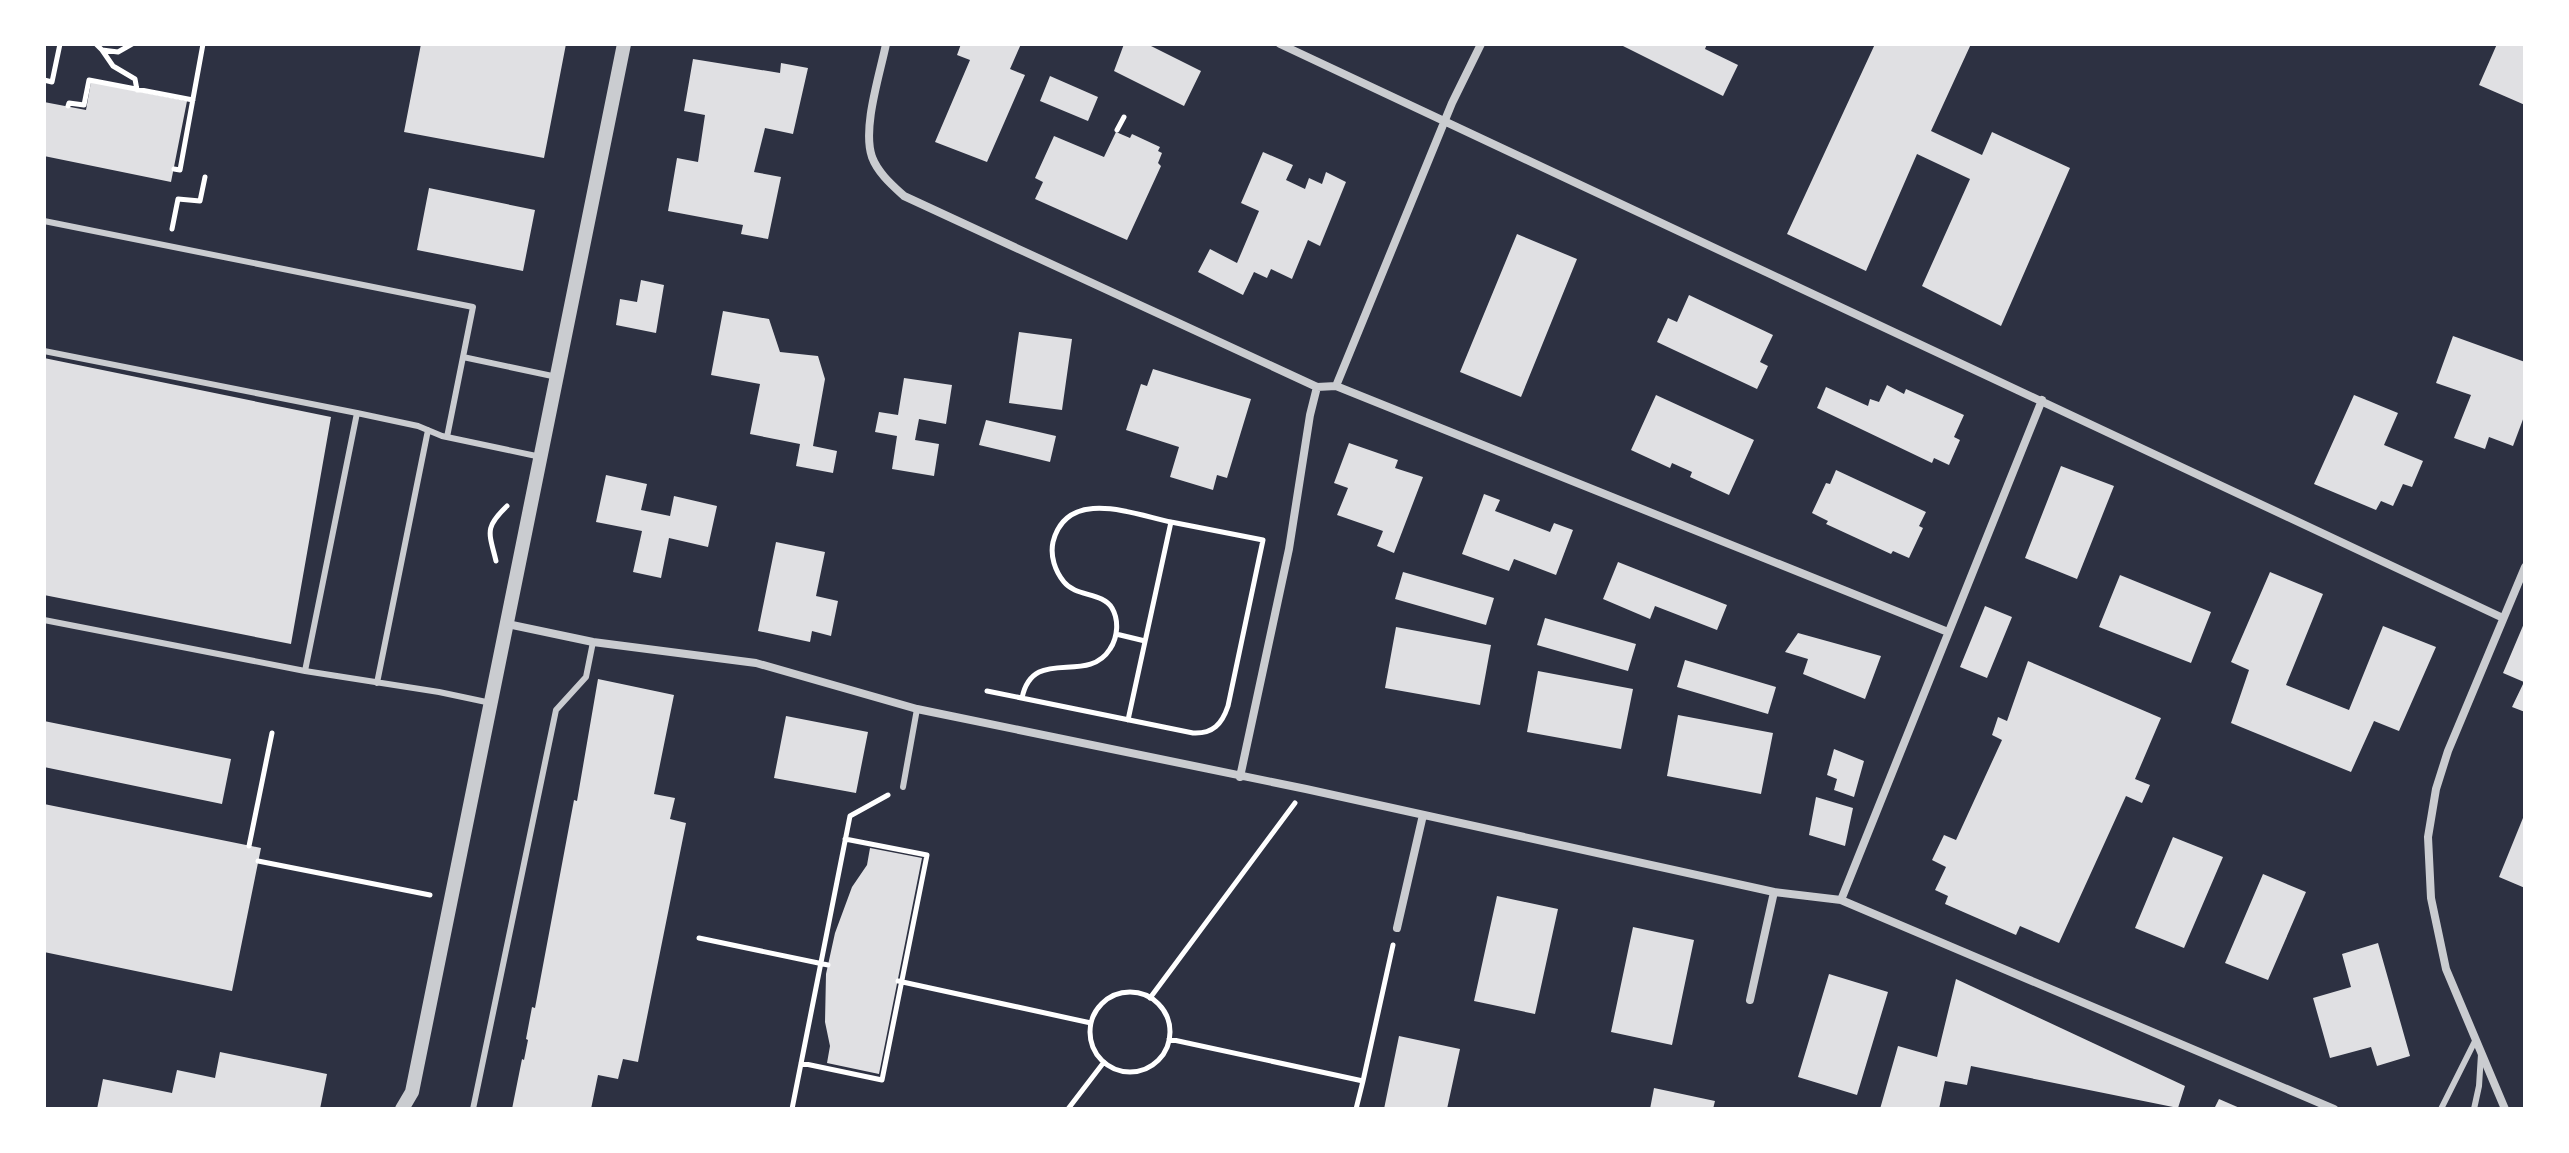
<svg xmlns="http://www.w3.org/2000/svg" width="2569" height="1153" viewBox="0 0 2569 1153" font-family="'Sofia Sans Condensed',sans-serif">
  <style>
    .building { fill: #e0e0e3 }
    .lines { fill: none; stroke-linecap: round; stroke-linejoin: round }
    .path { stroke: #fff; stroke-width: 5 }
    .service { stroke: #caccd0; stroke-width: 6 }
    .minor { stroke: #caccd0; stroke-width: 8 }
    .tertiary { stroke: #caccd0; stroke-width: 14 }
  </style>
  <rect width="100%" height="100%" fill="#2d3142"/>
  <path class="building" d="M421,44H566L544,158L404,132Z
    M961,44H1021L1010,69L1025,75L987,162L935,142L970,60L957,55Z
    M1124,44H1147L1201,71L1184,106L1114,71Z
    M1619,44H1707L1705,49L1738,65L1723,96Z
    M1875,44H1971L1931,131L1982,155L1992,132L2070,168L2001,326L1922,286L1970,179L1917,154L1866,271L1787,234Z
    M2497,44H2525V105L2479,85Z
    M693,59L780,73L781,63L808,68L793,134L765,128L754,172L781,177L768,239L741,234L743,225L668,211L677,158L698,162L705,115L684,111Z
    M1050,76L1098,97L1088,121L1040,101Z
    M91,82L187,101L171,182L44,156V102L86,110Z
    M1116,132L1130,138L1132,134L1160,147L1158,151L1162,153L1158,163L1161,166L1127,240L1035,199L1043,182L1035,178L1054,136L1104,157Z
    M1263,152L1293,165L1286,180L1305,189L1309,178L1322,184L1326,172L1346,182L1320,246L1308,240L1292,279L1271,269L1267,278L1254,272L1243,295L1198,272L1210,249L1237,263L1259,211L1241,203Z
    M429,188L535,210L523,271L417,250Z
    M1517,234L1577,259L1521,397L1460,372Z
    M641,280L664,285L656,333L616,325L620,299L637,302Z
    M1689,295L1773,335L1760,362L1768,366L1757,389L1657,342L1668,318L1677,322Z
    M723,311L769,319L780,352L818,356L825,379L813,446L837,451L833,473L796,466L800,444L750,434L760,384L711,375Z
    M1019,332L1072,339L1062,410L1009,403Z
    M2453,336L2525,362V414L2513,446L2489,437L2485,449L2454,438L2471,395L2436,383Z
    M44,358L331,417L291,644L44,595Z
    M1153,369L1251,399L1227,478L1217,475L1213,490L1170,477L1179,447L1126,430L1141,384L1147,386Z
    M904,378L952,385L946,424L919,419L915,440L939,444L934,476L892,469L897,436L875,432L879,412L898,415Z
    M1887,385L1904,394L1906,389L1964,415L1954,437L1960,440L1949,465L1934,458L1932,463L1817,408L1826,387L1868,406L1870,399L1879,402Z
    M1656,395L1754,440L1729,495L1690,477L1692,472L1672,463L1670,468L1631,450Z
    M2354,395L2398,413L2384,445L2423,461L2412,487L2403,484L2393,506L2381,501L2376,510L2314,484Z
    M986,420L1056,436L1050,462L979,445Z
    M1349,443L1398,460L1395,468L1423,477L1394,553L1377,546L1383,531L1337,515L1348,488L1334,483Z
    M2061,466L2114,486L2077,579L2025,558Z
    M1836,470L1926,512L1919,526L1923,528L1909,558L1893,551L1891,554L1826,524L1828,521L1812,513L1826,483L1830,484Z
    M606,475L647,484L641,510L670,516L674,496L717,506L708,547L669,538L661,578L633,572L642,531L596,522Z
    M1484,494L1500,500L1495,511L1550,532L1554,523L1573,530L1556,575L1514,559L1509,571L1462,554Z
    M776,542L825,552L816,596L838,601L831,636L812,631L810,642L758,631Z
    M1618,562L1727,605L1717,630L1655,606L1650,619L1603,599Z
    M1403,572L1494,598L1486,625L1395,599Z
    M2270,572L2323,594L2286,685L2349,710L2383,626L2436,647L2399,731L2374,721L2351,772L2231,723L2249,670L2231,662Z
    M2120,575L2211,612L2191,663L2099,627Z
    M1985,606L2012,617L1987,678L1960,667Z
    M1545,618L1636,644L1628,671L1537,645Z
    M2525,621V712L2512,707L2524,682L2503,673Z
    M1396,627L1491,645L1480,705L1385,688Z
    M1798,633L1881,656L1865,699L1803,674L1808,659L1785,652Z
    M1685,660L1776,687L1768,714L1677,687Z
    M2028,661L2161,718L2135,779L2150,785L2142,803L2126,796L2059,943L2020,926L2016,935L1945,904L1948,896L1935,890L1946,867L1932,860L1944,835L1956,840L2002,740L1992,735L1998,717L2007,721Z
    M1538,671L1633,689L1621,749L1527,732Z
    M598,679L674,695L654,794L675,798L670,819L686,823L638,1062L623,1059L618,1079L598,1075L591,1109H512L522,1059L524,1060L528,1040L526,1039L532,1007L535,1008L574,800L577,801Z
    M1678,715L1773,733L1761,794L1667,776Z
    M786,716L868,732L856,793L774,778Z
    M44,721L231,759L222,804L44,767Z
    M1834,749L1864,761L1854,797L1834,790L1837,779L1827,775Z
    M1816,797L1853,808L1845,846L1809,835Z
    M44,804L261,848L232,991L44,952Z
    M2525,813V888L2499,877Z
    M2173,837L2223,857L2184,948L2135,928Z
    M870,848L922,858L879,1074L827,1063L830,1046L825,1022L826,974L835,933L852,887L867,865Z
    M2263,874L2306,892L2268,980L2225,963Z
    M1497,896L1558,909L1535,1014L1474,1001Z
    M1633,927L1694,940L1672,1045L1611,1032Z
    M2378,943L2410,1056L2377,1066L2371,1047L2330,1058L2313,998L2351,987L2342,954Z
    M1829,974L1888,992L1857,1095L1798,1077Z
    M1956,979L2185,1086L2178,1108L1971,1066L1967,1085L1945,1081L1939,1109H1880L1898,1046L1937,1057Z
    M1399,1036L1460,1049L1447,1109H1384Z
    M220,1052L327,1074L320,1109H97L103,1079L172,1093L177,1070L215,1078Z
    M1654,1088L1715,1101L1713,1109H1650Z
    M2219,1099L2242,1109H2214Z"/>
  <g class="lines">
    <path class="path" d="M96,44L102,50L118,52L132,44
      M102,50L113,66L135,79L137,90
      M44,80L52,82L60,44
      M68,106L69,103L84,105L89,80L193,100
      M1117,130L1124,117
      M174,169L180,170L203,44
      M172,229L178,199L200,201L205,177
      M496,561C489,532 484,528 507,506
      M1116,634L1145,641
      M987,691L1193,733C1213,734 1222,724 1228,706L1263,540L1171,522
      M1022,698C1033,645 1087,686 1110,649C1118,637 1119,620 1112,608C1102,592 1076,597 1064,582C1055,571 1050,556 1053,542C1067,487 1133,514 1171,522L1128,720
      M249,846L272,733
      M258,861L430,895
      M699,938L828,965
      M898,981L1091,1023
      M1090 1032a40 40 0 1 1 80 0a40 40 0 1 1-80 0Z
      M1150,998L1295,803
      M1169,1039L1363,1081L1393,945
      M801,1063L882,1080L927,855L845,839
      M792,1109L850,816L888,795
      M1068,1109L1104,1062
      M1356,1109L1363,1081"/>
    <path class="service" d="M44,221L473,307L447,437
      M44,351L357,413
      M463,357L557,377
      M44,620L305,671L439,692L491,703
      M305,671L357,413L418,426L442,436L541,457
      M377,683L428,430
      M903,787L917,709
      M473,1109L556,710L586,677L593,642
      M2441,1109L2475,1041
      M2474,1109L2479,1086L2481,1054"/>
    <path class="minor" d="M886,44C880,74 862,128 872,157C878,173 892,185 904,196L1317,387L1336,386L1948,632
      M1280,44L2503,618
      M1336,386L1452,103L1481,44
      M507,624L593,642L756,663L917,709L1306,789L1774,892L1841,900L2334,1109
      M1240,777L1289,549L1310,415L1317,387
      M1841,900L2042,400
      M1397,928L1423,815
      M1750,1000L1774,892
      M2505,1109L2446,969L2431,898L2428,837L2436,789L2448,751L2525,567"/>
    <path class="tertiary" d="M402,1109L412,1092L624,44"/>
  </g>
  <rect width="2569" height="1153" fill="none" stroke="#ffffff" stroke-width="92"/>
</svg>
